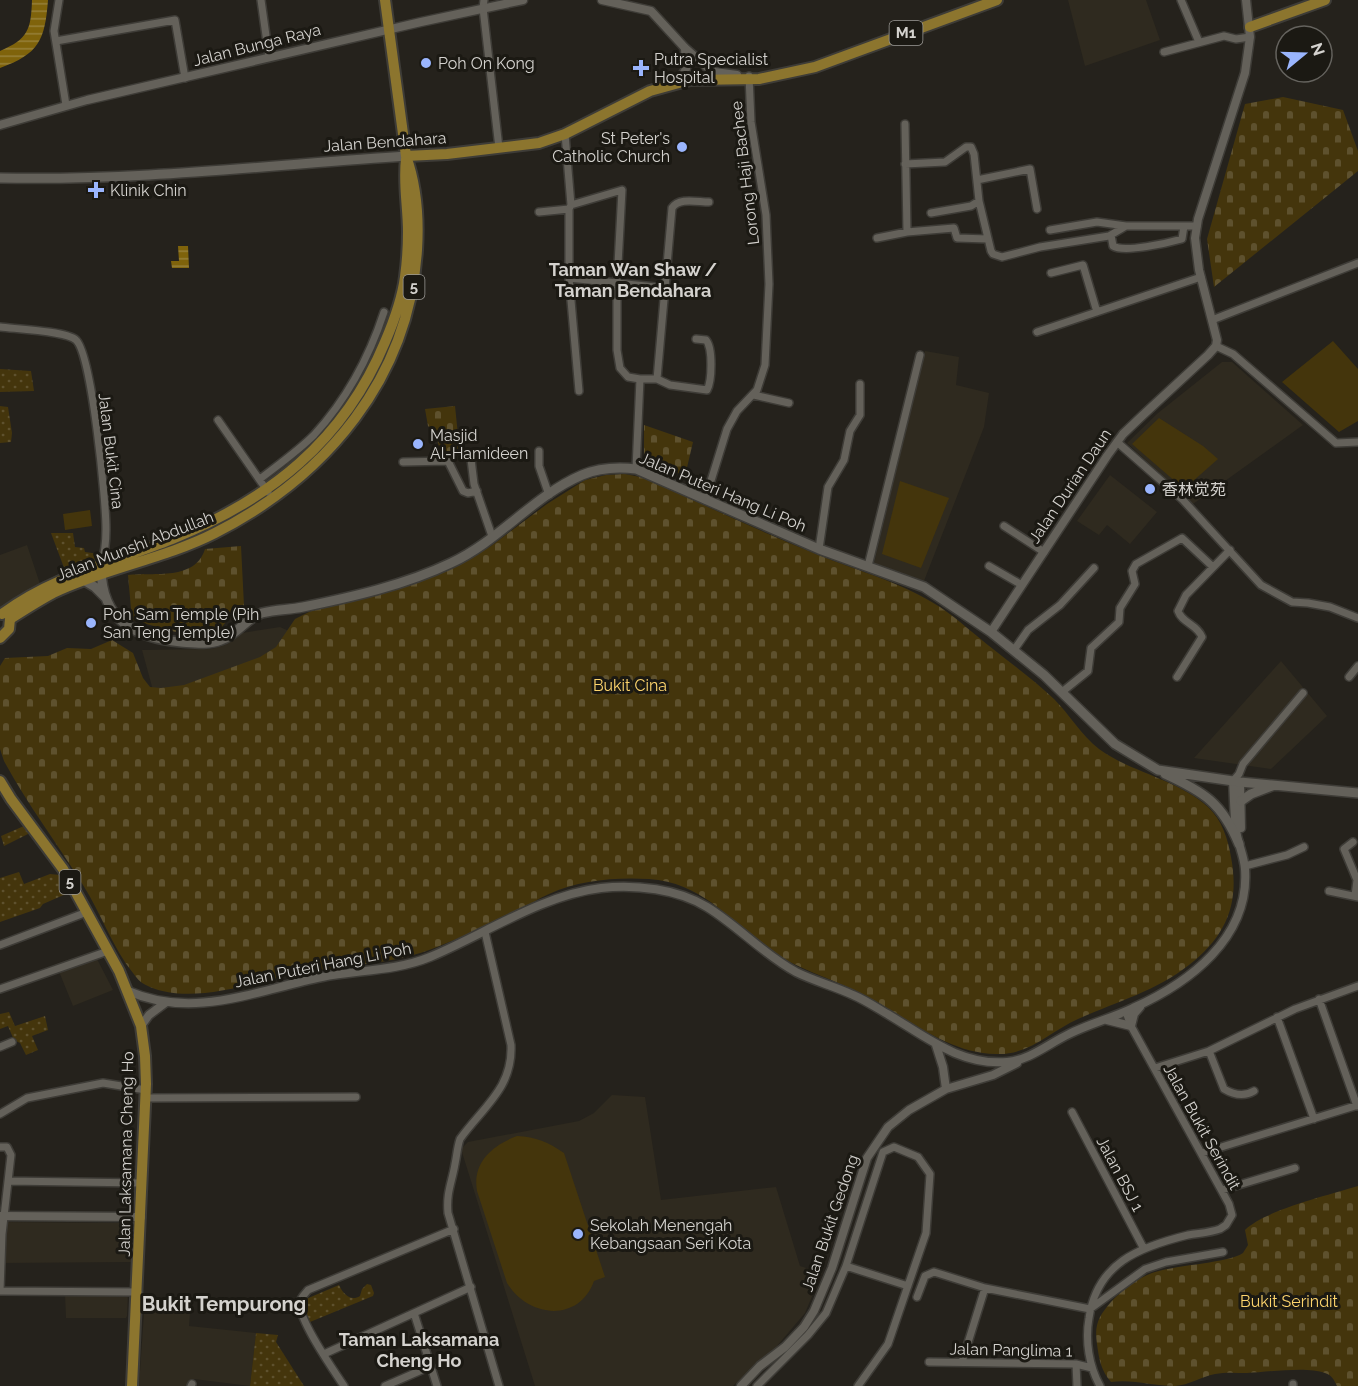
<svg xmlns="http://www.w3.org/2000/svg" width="1358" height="1386" viewBox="0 0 1358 1386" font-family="Raleway,'Noto Sans SC',sans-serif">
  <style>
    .built { fill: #2f2a1f }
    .grass { fill: url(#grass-dots) }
    .cemetery { fill: url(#cemetery-stones) }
    .park { fill: #44350c }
    .water { fill: url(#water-rules) }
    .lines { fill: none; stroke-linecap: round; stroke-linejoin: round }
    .minor-casing { stroke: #3e3c37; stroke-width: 10 }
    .tertiary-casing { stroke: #3e3c37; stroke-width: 11 }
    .secondary-casing { stroke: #3e3c37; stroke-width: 12 }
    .primary-casing { stroke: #3e3c37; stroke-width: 14 }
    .minor { stroke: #64615a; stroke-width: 7 }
    .tertiary { stroke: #64615a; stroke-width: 8 }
    .secondary { stroke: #64615a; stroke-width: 9 }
    .primary { stroke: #8c752e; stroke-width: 10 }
    .poi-dot { fill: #9ab5fd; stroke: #1b1913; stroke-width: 2 }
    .labels { text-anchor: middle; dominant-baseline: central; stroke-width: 6; stroke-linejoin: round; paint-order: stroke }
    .shield { fill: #1b1913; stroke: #9c9a96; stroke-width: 1.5 }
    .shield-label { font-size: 15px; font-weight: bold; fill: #d4d2ce }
    .street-label { font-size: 16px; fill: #d4d2ce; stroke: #1b1913 }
    .poi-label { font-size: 16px; fill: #d4d2ce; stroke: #1b1913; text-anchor: start }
    .park-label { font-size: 16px; fill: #fed56d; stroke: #1b1913 }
    .neighbourhood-label { font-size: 18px; font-weight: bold; fill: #d4d2ce; stroke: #1b1913 }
    .quarter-label { font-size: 20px; font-weight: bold; fill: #d4d2ce; stroke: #1b1913 }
  </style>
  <defs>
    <pattern id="grass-dots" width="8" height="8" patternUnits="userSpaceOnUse" patternTransform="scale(1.5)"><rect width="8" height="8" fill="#44350c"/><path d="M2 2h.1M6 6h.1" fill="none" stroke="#5e512e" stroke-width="1.8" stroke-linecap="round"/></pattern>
    <pattern id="cemetery-stones" width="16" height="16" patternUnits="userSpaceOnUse" patternTransform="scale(1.5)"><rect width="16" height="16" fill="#44350c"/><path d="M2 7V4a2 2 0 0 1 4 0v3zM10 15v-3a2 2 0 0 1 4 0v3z" fill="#5e512e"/></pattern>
    <pattern id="water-rules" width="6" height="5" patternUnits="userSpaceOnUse" patternTransform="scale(1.5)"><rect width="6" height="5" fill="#7f630b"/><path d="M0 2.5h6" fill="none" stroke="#968039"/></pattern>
  </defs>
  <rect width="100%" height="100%" fill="#25221c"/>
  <path class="built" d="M1068,0H1146L1160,40L1085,66Z
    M925,351L959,357L956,385L989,393L984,427L924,581L874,563Z
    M1222,362H1232L1303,425L1193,504L1127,443L1158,413Z
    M1110,475L1157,512L1130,544L1107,525L1099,535L1077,521Z
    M27,545L41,587L17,601L0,608V555Z
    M280,627L289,631L283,651L234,673L154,694L142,650L211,649L225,645L242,633Z
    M1281,661L1327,716L1271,769L1194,758Z
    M91,952L97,959L113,990L73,1006L56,964Z
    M612,1095L645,1097L661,1200L776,1187L800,1266L822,1273L805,1313L777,1346L733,1386H535L461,1149L468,1142L579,1121L594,1113Z
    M0,1222L125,1223L133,1227L131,1262L0,1263Z
    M65,1294H128L127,1316L126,1318H66Z
    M145,1298L191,1301L189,1326L256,1333L250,1386L194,1379L193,1386H139Z"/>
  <path class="grass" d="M0,369L31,371L34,391L0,392Z
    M0,406L8,407L12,433L11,442L0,443Z
    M51,533H73L75,547L84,548L85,552L99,554L98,561L66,573Z
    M24,826L30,833L4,846L1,836Z
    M19,872L24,884L50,874L60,875L66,894L43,904L40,908L0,922V878Z
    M9,1012L15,1026L45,1016L48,1030L32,1036L38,1050L26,1055L20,1043L14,1040L8,1026L0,1029V1014Z
    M367,1284L371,1285L374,1293L373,1296L310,1322C307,1314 302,1308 306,1299L339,1285C343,1294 351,1302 360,1296L362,1289Z
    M256,1333L278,1335L276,1342L304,1386H250Z"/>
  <path class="cemetery" d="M1283,97L1343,110L1358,151V171L1214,287L1207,239L1245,104Z
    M455,406L460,455H442L434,431L428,426L425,409Z
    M644,425L693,442L685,476L644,460Z
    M625,474L640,477C699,502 756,530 816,554C858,571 901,582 940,607C959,620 975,635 993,649C1013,665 1035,681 1054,699C1070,715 1081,735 1099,749C1132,773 1177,779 1208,807C1222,820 1228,839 1231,857C1240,904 1226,936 1189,965C1156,991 1116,1002 1078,1019C1051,1031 1028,1056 996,1054C942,1053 901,1011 854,990C827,977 798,969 773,952C731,923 705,883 649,879C616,877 579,880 549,894C539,898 529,905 520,910C493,924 465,936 437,947C395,964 349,965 305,972C258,980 196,1006 150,987C141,983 139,981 133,973C112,947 101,913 83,885C57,843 27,804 4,761L0,749V666L5,658L48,656L67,648L91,649L112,640L133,653L143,678L150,687L161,688L184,685L260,657L276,647L295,619L311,611L415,582L451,568L491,546L547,504L585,480L606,475Z
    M241,546L244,606L232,614L222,627L207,633L183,634L132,620L128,575C155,572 195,581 205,549Z
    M1358,1186V1386H1337C1334,1380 1332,1375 1325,1373C1308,1366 1268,1372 1247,1373C1237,1373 1225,1372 1215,1374C1201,1377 1189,1385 1175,1386C1153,1386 1133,1379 1111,1382C1101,1371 1099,1359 1097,1344C1094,1324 1099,1316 1111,1302C1121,1291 1138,1278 1152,1273C1174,1265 1229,1263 1243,1253C1244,1251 1247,1247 1248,1245L1245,1230C1265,1210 1329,1195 1358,1186Z"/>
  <path class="park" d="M1333,341L1358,369V421L1339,432L1282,382Z
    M1159,418L1203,446L1218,459L1184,489L1132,444Z
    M900,481L949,498L921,568L882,554Z
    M90,510L92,526L65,530L63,514Z
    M517,1136C536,1137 548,1142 564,1153L605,1277L594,1281C579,1323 528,1318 507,1283L477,1191C472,1162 493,1145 517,1136Z"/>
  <path class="water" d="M32,0H48C45,40 39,54 0,68V51C28,39 31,30 32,0Z
    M178,246H188L189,268H172L171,261H179Z"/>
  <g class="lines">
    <g class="minor-casing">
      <path id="minor" d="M59,0L54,31L66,105
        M261,0L269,57
        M484,0L483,8L499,148
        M1181,0L1199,42
        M56,41L175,20L185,78
        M1164,52L1224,36L1236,39L1250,37
        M905,124L907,232
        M565,134L571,205
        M905,164L945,162L966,147H971L974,154L979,201L971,206L931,213
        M977,180L1030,169L1037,209
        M979,201L991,251L993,254L1002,257L1040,247L1109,236L1126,226H1197
        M569,209V278L579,391
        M539,212L569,209L571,205L622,190L617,283V350L620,368L628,377L640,379H657L670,385L707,390C712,381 713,348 706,340L696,339
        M1050,230L1097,222L1126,226
        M1111,235L1113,246C1124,253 1168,243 1182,239L1184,226
        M877,238L907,232L954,228L957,238L988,239
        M1051,273L1083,265L1097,312
        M569,278L665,288
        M1212,320L1358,263
        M0,327C16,329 66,331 76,340C92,355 106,501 106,529C106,541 105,553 101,565
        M1037,332L1201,277
        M1216,346L1233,354L1336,443L1358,442
        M657,379L672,208C679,197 697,202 709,202
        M754,395L789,403
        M218,420L268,492
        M1117,442L1182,499L1261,585L1292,602L1308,603L1330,607L1358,618
        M539,451V466L549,495
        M471,459L474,484L492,536
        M403,462L448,461L463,491L468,493L477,491
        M636,469L640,379
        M260,479C278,465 298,451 314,435C347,399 369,358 384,312
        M705,500L727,429L737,411L757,390L765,365L769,284L766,215L751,122L749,76
        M1004,526L1044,552
        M819,549L828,487L844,460L850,431L860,415V384
        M868,566L920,355
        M989,566L1022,585
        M1014,650L1028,630L1060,605L1094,568
        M1177,677L1202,637C1197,624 1182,623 1178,611L1186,595L1230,550
        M1349,677L1358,666
        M1062,692L1088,671L1091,648L1119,622L1120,608L1135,584L1132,571L1136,564L1182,538L1213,567
        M1233,781L1239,774L1243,764L1303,693
        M1353,842L1344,849L1357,880L1355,896
        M1245,866L1287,855L1304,847
        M1329,891L1358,897
        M485,932L511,1045C513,1088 483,1107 460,1139C457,1148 457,1155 455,1164C452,1182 446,1193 448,1213L499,1386
        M0,945L87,912
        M0,989L108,951
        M1319,999L1357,1106
        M1277,1017L1314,1119
        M0,1047L12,1042
        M1209,1051L1224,1089C1234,1095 1244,1097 1254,1091
        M1155,1068L1209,1051L1295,1009L1358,986
        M145,1098L356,1097
        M1072,1112L1144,1249
        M0,1114L27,1098L103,1083L146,1090
        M0,1147H7L11,1155L2,1234L0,1291
        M1202,1153L1358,1105
        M8,1181L142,1183
        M1222,1190L1295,1168
        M846,1266L908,1286
        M0,1291L138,1292
        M917,1297L925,1276L934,1272L985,1288L1090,1309L1145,1269L1166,1262L1223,1252
        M414,1313L437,1386
        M324,1354L471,1287
        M929,1362L1076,1364L1092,1368
        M962,1362L985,1288
        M1076,1364L1077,1386
        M191,1386L192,1384
        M344,1386C334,1371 297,1318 300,1302C301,1297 305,1294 308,1290L454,1229
        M385,1386L431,1366
        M757,1386L808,1335L826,1313L846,1266L883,1152L894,1147L918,1157L930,1174L926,1233L888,1344L858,1386
        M1100,1386C1089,1366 1085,1341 1089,1318C1097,1263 1139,1247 1188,1235C1199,1233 1209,1233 1220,1229L1226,1225L1232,1215L1229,1204L1131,1026L1126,1012
        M1293,1386V1384"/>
    </g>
    <g class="tertiary-casing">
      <path id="tertiary" d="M602,0L651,11L685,48L708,68L715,72L737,75
        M678,82L686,69L685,48
        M0,125L87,100L421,22L523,0
        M991,632L1107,456L1123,434L1143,415L1208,355L1216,346L1217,340L1199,270L1195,238L1198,219L1245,73L1250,37L1246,0
        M1240,782L1241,828
        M128,991C194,1020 257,990 322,977C358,970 396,971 430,957C485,934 542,895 601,888C635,884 678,889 707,907C738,926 763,954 796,972C814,981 834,986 853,995C865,1000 877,1008 889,1015C926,1037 961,1066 1007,1062C1030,1060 1048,1044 1069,1034C1089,1024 1112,1018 1133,1008C1189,983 1250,938 1245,869C1244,855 1237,842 1236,829C1234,813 1234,797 1233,781
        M1107,1020L1131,1026L1134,1014L1140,1007
        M141,1026L149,1015L165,1003
        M936,1045L943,1067L946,1089
        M0,1216L141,1217
        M741,1386L760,1366L785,1347L804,1327L814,1311L832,1268L867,1158L888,1127L909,1110L946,1089L993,1075L1017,1063"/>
    </g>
    <g class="secondary-casing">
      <path id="secondary" d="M0,178C136,181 271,165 406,156
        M101,569C102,620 134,638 181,642C195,643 208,645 221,640C237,635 246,618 262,613C276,609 289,610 303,607C352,597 405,585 451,563C499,541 533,496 582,475C599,468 618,467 636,469L819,549L924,587L991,632L1044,675L1115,744L1158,770L1240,782L1358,793
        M85,581L95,587L106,598
        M1165,774C1204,792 1222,803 1239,844
        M1241,801L1251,794L1272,786"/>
    </g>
    <g class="primary-casing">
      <path id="primary" d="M1250,27L1325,0
        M406,156L447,154L539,143L565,134L650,91L690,80L759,79L815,67L997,0
        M2,614C53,576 114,562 172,539C269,500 344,441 385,342C394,321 402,300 405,277C407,262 408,247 408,232C408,207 403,184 406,159
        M10,619C24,610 38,601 53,593C105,568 164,559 215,533C327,476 409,378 417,250C419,218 417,187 406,156L385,0
        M0,638L9,629L10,619
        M0,781L11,799L63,869L119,971L141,1026L145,1056L146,1084L132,1386"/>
    </g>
    <use href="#minor" class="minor"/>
    <use href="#tertiary" class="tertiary"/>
    <use href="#secondary" class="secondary"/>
    <use href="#primary" class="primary"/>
  </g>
  <g class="poi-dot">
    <circle cx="426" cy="63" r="6"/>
    <path d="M638 59h6v6h6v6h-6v6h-6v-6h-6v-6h6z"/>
    <circle cx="682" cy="147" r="6"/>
    <path d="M93 181h6v6h6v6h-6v6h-6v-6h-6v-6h6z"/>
    <circle cx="418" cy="444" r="6"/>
    <circle cx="1150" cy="489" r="6"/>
    <circle cx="91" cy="623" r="6"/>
    <circle cx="578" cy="1234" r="6"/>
  </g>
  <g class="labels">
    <g class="shield">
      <rect x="889.5" y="21" width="33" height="24" rx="4.5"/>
      <rect x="403.5" y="275" width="21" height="24" rx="4.5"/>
      <rect x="59.5" y="870" width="21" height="24" rx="4.5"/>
    </g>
    <g class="shield-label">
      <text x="906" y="33">M1</text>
      <text x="414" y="287">5</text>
      <text x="70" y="882">5</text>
    </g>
    <g class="street-label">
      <text transform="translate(257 45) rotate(-14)">Jalan Bunga Raya</text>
      <text transform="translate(385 142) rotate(-4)">Jalan Bendahara</text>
      <text transform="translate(745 173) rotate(-97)">Lorong Haji Bachee</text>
      <text transform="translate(111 451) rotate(83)">Jalan Bukit Cina</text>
      <text transform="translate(1070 486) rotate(-56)">Jalan Durian Daun</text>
      <text transform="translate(723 492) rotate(23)">Jalan Puteri Hang Li Poh</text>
      <text transform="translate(135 546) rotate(-21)">Jalan Munshi Abdullah</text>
      <text transform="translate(323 965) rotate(-11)">Jalan Puteri Hang Li Poh</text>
      <text transform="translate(1202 1127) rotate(61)">Jalan Bukit Serindit</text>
      <text transform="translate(126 1154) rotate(-89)">Jalan Laksamana Cheng Ho</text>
      <text transform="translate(1120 1174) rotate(62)">Jalan BSJ 1</text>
      <text transform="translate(830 1223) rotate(-71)">Jalan Bukit Gedong</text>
      <text transform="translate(1011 1350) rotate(1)">Jalan Panglima 1</text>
    </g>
    <g class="poi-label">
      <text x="654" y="59">Putra Specialist<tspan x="654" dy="18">Hospital</tspan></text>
      <text x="438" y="63">Poh On Kong</text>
      <text x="670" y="138" text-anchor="end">St Peter's<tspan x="670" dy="18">Catholic Church</tspan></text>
      <text x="110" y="190">Klinik Chin</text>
      <text x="430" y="435">Masjid<tspan x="430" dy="18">Al-Hamideen</tspan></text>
      <text x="1162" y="489">香林觉苑</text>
      <text x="103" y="614">Poh Sam Temple (Pih<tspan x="103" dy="18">San Teng Temple)</tspan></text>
      <text x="590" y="1225">Sekolah Menengah<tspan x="590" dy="18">Kebangsaan Seri Kota</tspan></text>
    </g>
    <g class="park-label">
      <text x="630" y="685">Bukit Cina</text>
      <text x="1289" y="1301">Bukit Serindit</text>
    </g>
    <g class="neighbourhood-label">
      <text x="633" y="269">Taman Wan Shaw /<tspan x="633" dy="21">Taman Bendahara</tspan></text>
      <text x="419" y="1339">Taman Laksamana<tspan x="419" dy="21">Cheng Ho</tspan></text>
    </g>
    <g class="quarter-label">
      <text x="224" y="1304">Bukit Tempurong</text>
    </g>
  </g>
  <g transform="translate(1304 54) rotate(71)"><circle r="28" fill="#1b1913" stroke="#65635e" stroke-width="1.5"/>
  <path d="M0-4.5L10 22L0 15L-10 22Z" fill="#9ab5fd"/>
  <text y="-9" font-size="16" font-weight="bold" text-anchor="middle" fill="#d4d2ce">N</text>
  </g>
</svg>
